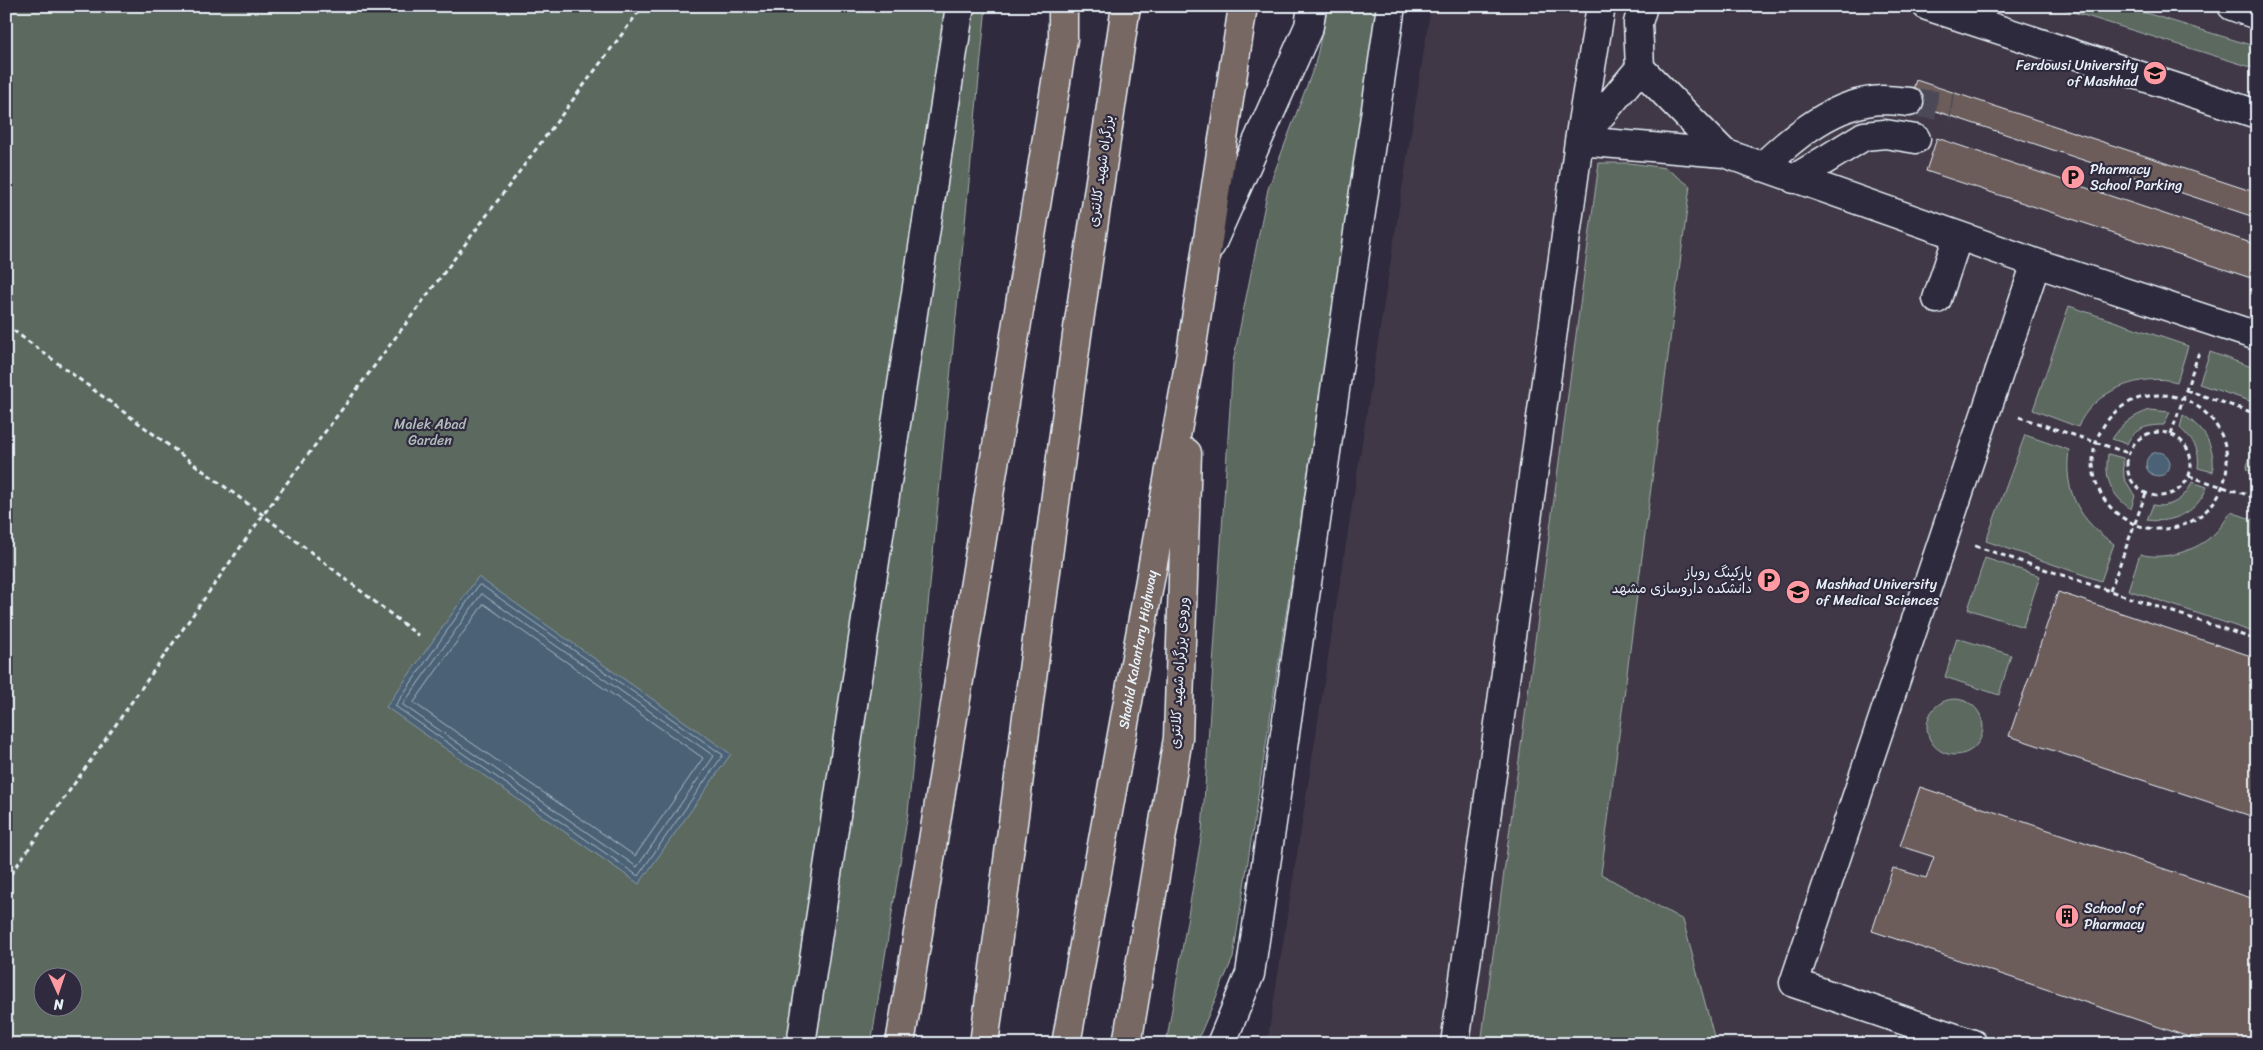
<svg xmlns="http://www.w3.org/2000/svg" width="2263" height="1050" viewBox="0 0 2263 1050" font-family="Sriracha,'Playpen Sans Arabic',sans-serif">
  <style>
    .built { fill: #413946 }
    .green { fill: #5b695f; stroke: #a2adac; fill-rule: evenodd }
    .water { fill: #4b6276; stroke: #8a9baa }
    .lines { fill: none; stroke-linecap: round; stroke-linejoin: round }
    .shore { stroke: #a9b8c4; stroke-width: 1 }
    .building { fill: #6c5c5a; stroke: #e8f1f8 }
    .minor-tunnel { stroke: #4b4859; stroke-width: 28; stroke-dasharray: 28 14; stroke-linecap: butt }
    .minor-casing { stroke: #e8f1f8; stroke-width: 31 }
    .highway-casing { stroke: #e8f1f8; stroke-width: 31 }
    .path { stroke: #e8f1f8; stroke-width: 3; stroke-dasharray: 5 4; stroke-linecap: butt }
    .minor { stroke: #2f2a3d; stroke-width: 28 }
    .highway { stroke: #776864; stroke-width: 28 }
    .labels { text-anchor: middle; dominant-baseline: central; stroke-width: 4.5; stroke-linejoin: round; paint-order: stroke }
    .poi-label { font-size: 14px; fill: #e8f1f8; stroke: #2f2a3d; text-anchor: start }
    .street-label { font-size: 14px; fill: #e8f1f8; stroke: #2f2a3d }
    .park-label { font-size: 14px; fill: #b0bbbb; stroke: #2f2a3d }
  </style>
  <rect width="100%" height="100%" fill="#2f2a3d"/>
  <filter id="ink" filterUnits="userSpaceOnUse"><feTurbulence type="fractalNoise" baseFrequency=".02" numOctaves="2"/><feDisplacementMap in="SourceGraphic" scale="10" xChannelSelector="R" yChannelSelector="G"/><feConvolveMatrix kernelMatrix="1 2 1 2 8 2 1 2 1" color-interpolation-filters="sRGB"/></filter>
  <g filter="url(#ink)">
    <path class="built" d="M1431,6H2257V1044H1267Z"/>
    <path class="green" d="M6,6H986L908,813L871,1044H6ZM42,978H72V1008H42Z
      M1328,6H1380L1233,958L1196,1044H1166L1202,833L1233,362L1268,189L1315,64Z
      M2054,6H2123L2257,47V69Z
      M1599,163H1629L1666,168L1690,186L1601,874L1683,920L1716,1044H1481Z
      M2069,306L2188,346L2177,382C2142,372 2092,391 2078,427L2033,410Z
      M2210,352L2257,369L2256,403L2199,384Z
      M2150,410L2170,412L2164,425C2148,425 2134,428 2127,444L2112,439C2122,424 2132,416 2150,410Z
      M2183,415C2205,429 2215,445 2213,472L2198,468C2200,448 2194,442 2180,428Z
      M2025,435L2069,450C2063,492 2080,521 2114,544L2101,581L1986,541Z
      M2257,438V473L2246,469Z
      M2108,454L2123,458L2124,478L2135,496L2131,509C2111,495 2104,479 2108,454Z
      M2192,482L2207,487C2198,512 2173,524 2147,520L2153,505C2170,509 2186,498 2192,482Z
      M2231,512L2257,521V621L2253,632L2128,590L2140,554C2163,561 2197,551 2214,534C2221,528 2226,519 2231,512Z
      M1985,558L2040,576L2023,627L1968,609Z
      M1957,638L2011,655L1999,695L1945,677Z
      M1927 727a28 28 0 1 1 56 0a28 28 0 1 1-56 0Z"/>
    <path class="water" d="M2146 464a12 12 0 1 1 24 0a12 12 0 1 1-24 0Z
      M478,577L731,754L639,884L386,707Z"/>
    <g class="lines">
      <path class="shore" d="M481,585L723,755L638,876L395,706L478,586Z
        M482,594L714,756L637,867L403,705Z
        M484,604L703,758L635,856L414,703Z"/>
    </g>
    <path class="building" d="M1916,80L2257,193V218L1909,102Z
      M1937,138L2257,245V280L1926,171Z
      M2058,592L2257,658V818L2009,736Z
      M1920,787L2257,900V1044H2210L1872,931L1893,868L1926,878L1934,857L1900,846Z"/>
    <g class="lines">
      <path class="minor-tunnel" d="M1909,102L1952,107"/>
      <g class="minor-casing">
        <path id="minor" d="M1927,6L2257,114
          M2232,6L2257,15
          M1580,140L1640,68L1638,23L1643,6
          M1579,141L1724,153L1640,68
          M1724,153L2036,263L2257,336
          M1762,167C1794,136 1835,102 1882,100C1891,100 1900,101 1909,102
          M1794,179L1864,136L1885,134L1916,139
          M1211,245L1309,26L1312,6
          M1937,299L1958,236
          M801,1044L960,6
          M1221,1044L1250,974L1391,6
          M1455,1044L1579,141L1601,6
          M1973,1044L1794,983L2036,263"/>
      </g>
      <g class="highway-casing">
        <g id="highway">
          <path d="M900,1044L1063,39V6"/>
          <path d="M984,1044L1077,335L1126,6"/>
          <path id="s1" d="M1066,1044L1190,359L1243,6"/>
          <path d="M1127,1044L1178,738L1187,453"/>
        </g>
      </g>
      <path class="path" d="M6,325L263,515L419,636
        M2186,390L2257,414
        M2093 462a67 67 0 1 1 134 0a67 67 0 1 1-134 0Z
        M2019,417L2128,453
        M2127 464a32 32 0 1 1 64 0a32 32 0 1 1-64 0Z
        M2171,434L2199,352
        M2189,476L2257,498
        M1975,546L2257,640
        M2110,591L2146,493
        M6,881L263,515L643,6"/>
      <use href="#minor" class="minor"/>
      <use href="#highway" class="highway"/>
    </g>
  </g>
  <defs>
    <g id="university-disc" transform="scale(1.25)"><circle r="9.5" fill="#ff9aa2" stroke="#2f2a3d"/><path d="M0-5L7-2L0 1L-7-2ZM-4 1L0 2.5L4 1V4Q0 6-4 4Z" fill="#111"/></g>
    <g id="parking-disc" transform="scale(1.25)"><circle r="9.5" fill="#ff9aa2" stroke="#2f2a3d"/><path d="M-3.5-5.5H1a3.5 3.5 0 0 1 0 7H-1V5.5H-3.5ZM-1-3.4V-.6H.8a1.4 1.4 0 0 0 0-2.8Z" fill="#111"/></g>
    <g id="building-disc" transform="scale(1.25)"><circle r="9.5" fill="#ff9aa2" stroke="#2f2a3d"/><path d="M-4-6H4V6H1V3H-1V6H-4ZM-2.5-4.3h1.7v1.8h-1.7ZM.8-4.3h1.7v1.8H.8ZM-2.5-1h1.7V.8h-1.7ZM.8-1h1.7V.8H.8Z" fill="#111"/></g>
  </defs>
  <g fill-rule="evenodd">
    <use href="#university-disc" x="2155" y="73"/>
    <use href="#parking-disc" x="2073" y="177"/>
    <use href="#parking-disc" x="1769" y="580"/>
    <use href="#university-disc" x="1798" y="592"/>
    <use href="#building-disc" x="2067" y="916"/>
  </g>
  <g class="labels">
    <g class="poi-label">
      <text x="2138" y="65" text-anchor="end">Ferdowsi University<tspan x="2138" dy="16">of Mashhad</tspan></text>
      <text x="2090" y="169">Pharmacy<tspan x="2090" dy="16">School Parking</tspan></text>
      <text x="1752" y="572" text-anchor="end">پارکینگ روباز<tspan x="1752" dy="16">دانشکده داروسازی مشهد</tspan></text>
      <text x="1816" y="584">Mashhad University<tspan x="1816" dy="16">of Medical Sciences</tspan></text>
      <text x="2084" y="908">School of<tspan x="2084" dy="16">Pharmacy</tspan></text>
    </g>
    <g class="street-label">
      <text transform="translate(1101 171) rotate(-82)">بزرگراه شهید کلانتری</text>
      <text stroke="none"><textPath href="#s1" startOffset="401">Shahid Kalantary Highway</textPath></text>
      <text transform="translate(1179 673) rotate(-87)">ورودی بزرگراه شهید کلانتری</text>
    </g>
    <g class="park-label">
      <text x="430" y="424">Malek Abad<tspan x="430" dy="16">Garden</tspan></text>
    </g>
  </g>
  <rect width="2263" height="1050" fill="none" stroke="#2f2a3d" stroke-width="25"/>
  <rect x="12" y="12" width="2238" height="1025" fill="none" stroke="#e8f1f8" stroke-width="2" filter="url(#ink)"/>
  <g transform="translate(58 992) rotate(177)"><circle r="24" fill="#2f2a3d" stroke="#797a88"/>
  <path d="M0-4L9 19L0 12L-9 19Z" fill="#ff9aa2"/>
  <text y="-8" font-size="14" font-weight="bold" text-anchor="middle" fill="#e8f1f8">N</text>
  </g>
</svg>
